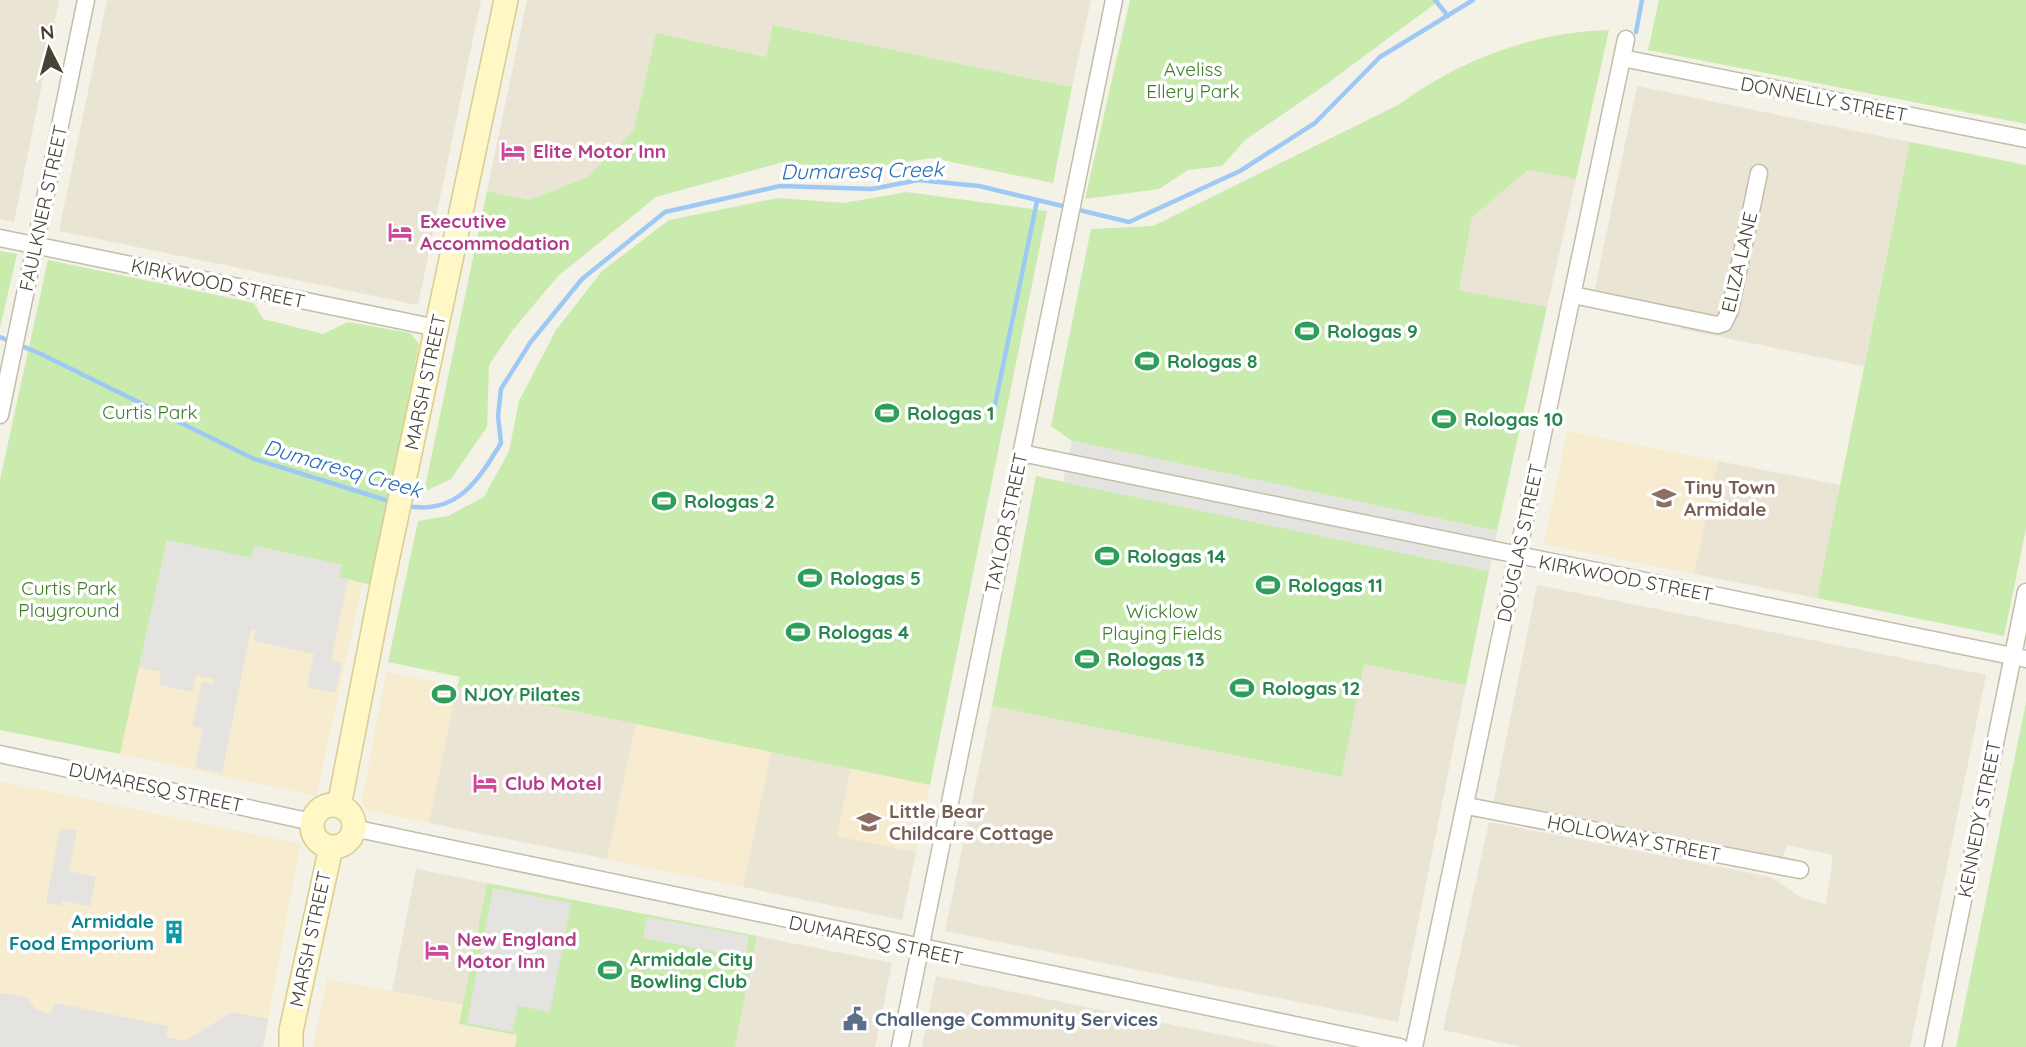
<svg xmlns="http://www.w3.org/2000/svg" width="2026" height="1047" viewBox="0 0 2026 1047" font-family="Quicksand,sans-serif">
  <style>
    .residential { fill: #e9e4d4 }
    .commercial { fill: #f7ebd0 }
    .green { fill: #c9ebad }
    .parking { fill: #e5e3df }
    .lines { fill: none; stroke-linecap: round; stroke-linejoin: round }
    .stream { stroke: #9fc9f5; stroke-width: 4.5 }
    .street-casing { stroke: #c3bdab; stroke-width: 19 }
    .secondary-casing { stroke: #d7cc93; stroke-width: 26 }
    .street { stroke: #fff; stroke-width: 16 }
    .secondary { stroke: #fff7c6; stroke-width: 23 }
    .labels { text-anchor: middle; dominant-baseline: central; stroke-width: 7; stroke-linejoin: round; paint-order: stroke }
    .park-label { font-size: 19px; fill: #3d7d24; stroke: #fff }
    .street-label { font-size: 19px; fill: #484235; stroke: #fff }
    .hotel-label { font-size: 19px; font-weight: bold; fill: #b23c85; stroke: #fff; text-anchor: start }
    .leisure-label { font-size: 19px; font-weight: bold; fill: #27864d; stroke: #fff; text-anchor: start }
    .education-label { font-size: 19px; font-weight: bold; fill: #785e54; stroke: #fff; text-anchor: start }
    .culture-label { font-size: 19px; font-weight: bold; fill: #0d838f; stroke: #fff; text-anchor: end }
    .service-label { font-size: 19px; font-weight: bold; fill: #4e5e75; stroke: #fff; text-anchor: start }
    .water-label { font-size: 21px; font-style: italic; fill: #276dba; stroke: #fff }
  </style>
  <rect width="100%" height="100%" fill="#f4f1e6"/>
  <path class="residential" d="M0,0H59L14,222L0,219Z
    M107,0H481L418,305L59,231Z
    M527,0H1091L1072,87L774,25L767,57L657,34L634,130L588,178L529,200L487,191Z
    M1637,86L1910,142L1864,366L1680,329L1683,312L1594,293Z
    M1528,170L1576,179L1547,307L1459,290L1472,217Z
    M1718,461L1840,485L1817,598L1694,574Z
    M1537,585L1986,675L1910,1047H1521L1443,1030L1489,822L1771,877L1802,898L1826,904L1833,855L1787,845L1782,859L1493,804Z
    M1364,664L1466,685L1398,1022L945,931L992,706L1340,777Z
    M457,687L636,724L607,859L429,823Z
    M771,752L851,768L837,836L916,852L902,920L743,887Z
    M416,869L487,883L463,1005L392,991Z
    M757,936L892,963L875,1047H735Z
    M936,976L1280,1047H922Z"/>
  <path class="commercial" d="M1567,431L1718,461L1694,574L1544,544Z
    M167,540L251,558L342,565L340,577L363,582L316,796L120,754Z
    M386,672L457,687L429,823L367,810L362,801Z
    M636,724L771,752L743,887L607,859Z
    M851,768L930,785L916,852L837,836Z
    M0,781L300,844L263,1047H0Z
    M327,979L463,1005L459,1024L517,1035L515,1047H313Z"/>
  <path class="green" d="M1130,0H1440L1321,88L1245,140L1222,166L1188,170L1159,189L1085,199Z
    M1659,0H2026V124L1648,50Z
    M773,25L1072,87L1053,183L932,158L852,170L783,162L656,197L558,276L512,331L489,365L487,427L451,479L424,492L487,191L529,200L588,177L634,130L656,33L766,57Z
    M1609,30L1576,179L1528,170L1472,217L1459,290L1547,307L1497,531L1072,441L1051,426L1091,229L1153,226L1398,105C1460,60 1533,32 1609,30Z
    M1910,142L2026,165V529L2004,636L1817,598Z
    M906,192L1047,211L930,785L457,687L460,677L388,662L418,521L448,516L484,497L509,451L519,401L556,330L602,271L669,220L778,198L844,203Z
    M0,251L17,254L0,328Z
    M48,260L254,303L263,319L323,334L348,322L410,333L419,344L372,585L339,577L341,565L255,546L251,558L167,540L120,754L0,730V480Z
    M1036,476L1489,571L1466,685L1364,664L1341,777L992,706Z
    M2026,702V1047H1956Z
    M487,883L757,936L735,1047H515L517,1035L459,1024Z"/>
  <path class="parking" d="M1072,441L1497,531L1489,571L1063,482Z
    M167,540L251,558L254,546L342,565L339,577L348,579L331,660L342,663L335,693L307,687L314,654L254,641L256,630L251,629L222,773L195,767L203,729L192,726L202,681L213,684L214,679L196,675L192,692L159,685L161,672L139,667Z
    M60,828L77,831L69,871L96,877L90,906L63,901L61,906L46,903Z
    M493,888L571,903L550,1012L518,1006L512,1032L467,1023Z
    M647,917L749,936L745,957L643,938Z
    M0,993L28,998L35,1009L50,1014L55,1003L168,1026L166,1037L185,1041L232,1012L268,1019L263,1047H0Z"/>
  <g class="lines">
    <path class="stream" d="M1435,0L1448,16
      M1636,32L1642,0
      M0,337L41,354L254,459L392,502
      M992,419L1037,201
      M407,506C457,515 478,481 501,443L498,416L501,389L530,343L582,279L665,212L780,186L872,189L918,180L979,186L1129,222L1240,171L1315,123L1380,57L1473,0"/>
    <g class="street-casing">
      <path id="street" d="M1622,58L2026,139
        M0,238L437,328
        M1573,295L1717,325L1724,323L1730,310L1759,173
        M0,415L86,0
        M1021,453L2026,659
        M0,754L312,822
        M1467,806L1800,870
        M353,828L1400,1047
        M900,1047L1114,0
        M1414,1047L1626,39
        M1933,1047L2026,592"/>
    </g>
    <g class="secondary-casing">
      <path id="secondary" d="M312 826a21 21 0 1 1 42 0a21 21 0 1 1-42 0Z
        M339,806L383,580L506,0
        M291,1047V1031L331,847"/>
    </g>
    <use href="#street" class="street"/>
    <use href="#secondary" class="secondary"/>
  </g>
  <defs>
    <g id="hotel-bare" transform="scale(1.89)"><path d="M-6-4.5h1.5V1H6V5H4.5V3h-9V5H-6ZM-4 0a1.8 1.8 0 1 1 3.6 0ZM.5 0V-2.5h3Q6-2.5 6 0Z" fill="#d1479c" stroke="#fff" stroke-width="2.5" paint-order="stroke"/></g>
    <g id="stadium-bare" transform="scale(1.89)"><path d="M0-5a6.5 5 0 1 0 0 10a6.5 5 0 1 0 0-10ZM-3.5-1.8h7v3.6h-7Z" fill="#2e9e5b" stroke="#fff" stroke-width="2.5" paint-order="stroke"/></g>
    <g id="school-bare" transform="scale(1.89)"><path d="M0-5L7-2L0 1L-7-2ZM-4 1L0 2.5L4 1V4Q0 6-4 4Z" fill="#8d6e63" stroke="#fff" stroke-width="2.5" paint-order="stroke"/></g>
    <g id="building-bare" transform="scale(1.89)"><path d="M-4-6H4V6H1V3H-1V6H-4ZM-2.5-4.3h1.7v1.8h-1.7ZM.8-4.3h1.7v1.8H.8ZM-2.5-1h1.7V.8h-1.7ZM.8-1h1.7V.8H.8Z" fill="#0f9aa8" stroke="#fff" stroke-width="2.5" paint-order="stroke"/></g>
    <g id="civic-bare" transform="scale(1.89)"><path d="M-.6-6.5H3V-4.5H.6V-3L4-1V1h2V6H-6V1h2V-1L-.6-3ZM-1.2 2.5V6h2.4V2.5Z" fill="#5c6f8a" stroke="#fff" stroke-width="2.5" paint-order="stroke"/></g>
  </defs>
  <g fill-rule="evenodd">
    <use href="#hotel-bare" x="513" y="151"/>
    <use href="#hotel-bare" x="400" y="232"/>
    <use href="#stadium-bare" x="1307" y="331"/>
    <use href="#stadium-bare" x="1147" y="361"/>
    <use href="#stadium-bare" x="887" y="413"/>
    <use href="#stadium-bare" x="1444" y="419"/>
    <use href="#school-bare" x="1664" y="498"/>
    <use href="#stadium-bare" x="664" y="501"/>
    <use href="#stadium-bare" x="1107" y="556"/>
    <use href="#stadium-bare" x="810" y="578"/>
    <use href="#stadium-bare" x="1268" y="585"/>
    <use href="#stadium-bare" x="798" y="632"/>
    <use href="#stadium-bare" x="1087" y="659"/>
    <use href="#stadium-bare" x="1242" y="688"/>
    <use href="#stadium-bare" x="444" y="694"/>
    <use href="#hotel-bare" x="485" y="783"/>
    <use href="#school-bare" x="869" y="822"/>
    <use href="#building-bare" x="174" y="932"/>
    <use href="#hotel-bare" x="437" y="950"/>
    <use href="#stadium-bare" x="610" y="970"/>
    <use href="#civic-bare" x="855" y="1019"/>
  </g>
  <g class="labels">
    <g class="park-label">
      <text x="1193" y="69">Aveliss<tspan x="1193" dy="22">Ellery Park</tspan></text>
      <text x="150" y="412">Curtis Park</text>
      <text x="69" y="588">Curtis Park<tspan x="69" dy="22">Playground</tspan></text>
      <text x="1162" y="611">Wicklow<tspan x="1162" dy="22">Playing Fields</tspan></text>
    </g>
    <g class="street-label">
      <text transform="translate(1824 99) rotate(11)">DONNELLY STREET</text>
      <text transform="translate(43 208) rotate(-78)">FAULKNER STREET</text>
      <text transform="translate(1739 262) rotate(-77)">ELIZA LANE</text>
      <text transform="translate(218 283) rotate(12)">KIRKWOOD STREET</text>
      <text transform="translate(425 382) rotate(-78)">MARSH STREET</text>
      <text transform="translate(1006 523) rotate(-78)">TAYLOR STREET</text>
      <text transform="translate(1520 543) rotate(-78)">DOUGLAS STREET</text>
      <text transform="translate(1626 578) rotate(11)">KIRKWOOD STREET</text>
      <text transform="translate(156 787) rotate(12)">DUMARESQ STREET</text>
      <text transform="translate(1979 819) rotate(-79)">KENNEDY STREET</text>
      <text transform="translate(1634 838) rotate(11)">HOLLOWAY STREET</text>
      <text transform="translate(310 939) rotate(-78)">MARSH STREET</text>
      <text transform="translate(876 940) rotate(12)">DUMARESQ STREET</text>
    </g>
    <g class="hotel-label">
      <text x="533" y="151">Elite Motor Inn</text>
      <text x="420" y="221">Executive<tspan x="420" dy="22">Accommodation</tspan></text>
      <text x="505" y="783">Club Motel</text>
      <text x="457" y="939">New England<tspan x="457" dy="22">Motor Inn</tspan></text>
    </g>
    <g class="leisure-label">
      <text x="1327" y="331">Rologas 9</text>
      <text x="1167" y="361">Rologas 8</text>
      <text x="907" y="413">Rologas 1</text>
      <text x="1464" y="419">Rologas 10</text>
      <text x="684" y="501">Rologas 2</text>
      <text x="1127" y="556">Rologas 14</text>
      <text x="830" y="578">Rologas 5</text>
      <text x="1288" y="585">Rologas 11</text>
      <text x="818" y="632">Rologas 4</text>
      <text x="1107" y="659">Rologas 13</text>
      <text x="1262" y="688">Rologas 12</text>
      <text x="464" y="694">NJOY Pilates</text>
      <text x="630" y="959">Armidale City<tspan x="630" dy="22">Bowling Club</tspan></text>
    </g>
    <g class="education-label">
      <text x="1684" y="487">Tiny Town<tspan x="1684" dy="22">Armidale</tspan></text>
      <text x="889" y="811">Little Bear<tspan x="889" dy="22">Childcare Cottage</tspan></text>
    </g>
    <g class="culture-label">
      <text x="154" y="921">Armidale<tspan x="154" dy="22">Food Emporium</tspan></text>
    </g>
    <g class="service-label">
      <text x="875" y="1019">Challenge Community Services</text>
    </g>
    <g class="water-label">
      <text transform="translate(862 170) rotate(-1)">Dumaresq Creek</text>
      <text transform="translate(343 468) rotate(16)">Dumaresq Creek</text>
    </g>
  </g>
  <g transform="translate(49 49) rotate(354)" stroke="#ffffff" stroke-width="5" paint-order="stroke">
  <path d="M0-5L12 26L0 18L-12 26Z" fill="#484235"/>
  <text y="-10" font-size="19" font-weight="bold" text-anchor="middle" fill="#484235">N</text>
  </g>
</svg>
